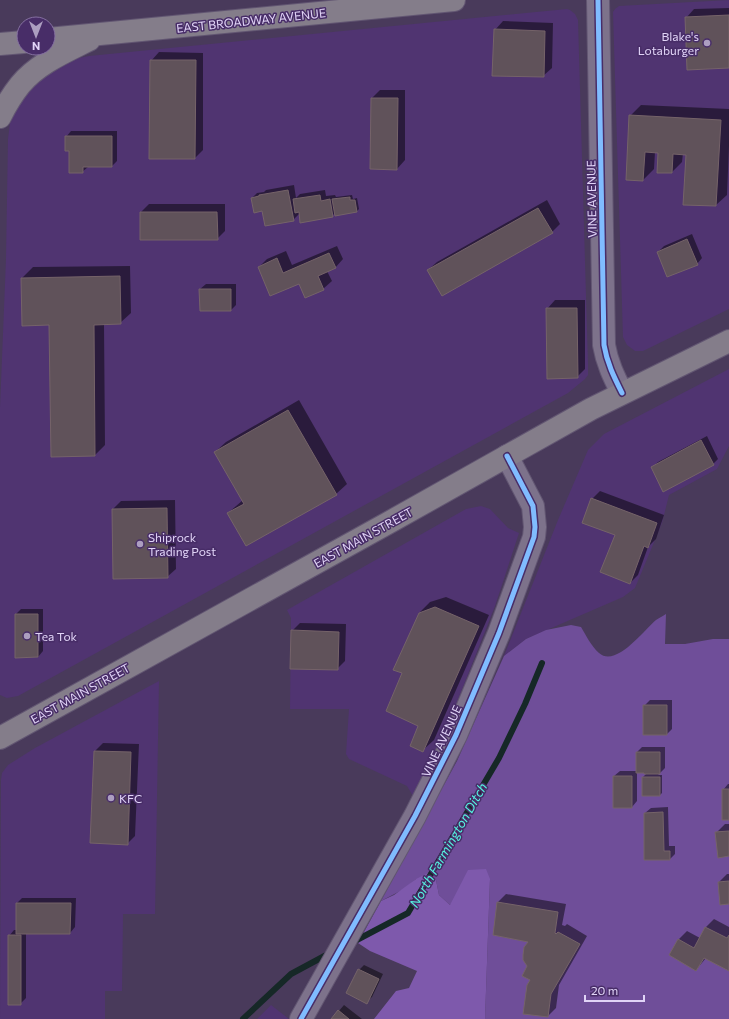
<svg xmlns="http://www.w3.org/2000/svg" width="729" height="1019" viewBox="0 0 729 1019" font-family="Commissioner,sans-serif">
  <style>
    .built { fill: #503471 }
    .green { fill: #6f4e99 }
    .forest { fill: #7e59ac }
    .shadow { fill: #0007 }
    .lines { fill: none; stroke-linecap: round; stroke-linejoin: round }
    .stream { stroke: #162827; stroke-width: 6 }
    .building { fill: #60525a; stroke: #756369 }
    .minor-casing { stroke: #625672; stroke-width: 24 }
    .major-casing { stroke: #625672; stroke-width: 24 }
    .minor { stroke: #7d728b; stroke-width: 22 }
    .major { stroke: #847d8a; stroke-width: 22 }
    .cycleway-casing { stroke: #482d68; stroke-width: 8 }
    .cycleway { stroke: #80bcff; stroke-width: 5 }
    .poi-dot { fill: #ac9ec0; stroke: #482d68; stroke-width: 1.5 }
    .labels { text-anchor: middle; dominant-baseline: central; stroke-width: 3; stroke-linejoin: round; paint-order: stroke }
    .street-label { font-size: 12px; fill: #e1d4f7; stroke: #482d68 }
    .poi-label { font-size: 12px; fill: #e1d4f7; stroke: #482d68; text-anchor: start }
    .water-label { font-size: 13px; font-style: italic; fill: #54f8e2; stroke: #482d68 }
  </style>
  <rect width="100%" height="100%" fill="#493a5b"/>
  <path class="built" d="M729,0V309L643,351H635L627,345L623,337L613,12L615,9L619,6Z
    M567,9L570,10L575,14L578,20L588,365V375L585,379L568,393L18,696L7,698L0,695V408L6,259L8,139L10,123L17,106L37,78L74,59L89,56Z
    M729,369V446L717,469L669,495L662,523L635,588L623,597L526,639L504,656L558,520L588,450L604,434Z
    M481,506L490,509L508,528L519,533L495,606L446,730L413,796L407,786L349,759L346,754L349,709H290L291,618L287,610L466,509Z
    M159,681L155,914H123L122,991H105V1019H0L1,780L2,773L8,765L35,748Z
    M271,1005L289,1019H257Z"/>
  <path class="green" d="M666,614L665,644H685L713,639H729V1019H485L490,879L450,905L439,895L436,880L416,879L404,889L381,901L457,761L504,656L526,639L546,630L571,625L581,627C586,635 591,646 599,653C616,668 644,630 656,620C659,618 663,616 666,614Z"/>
  <path class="forest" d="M486,869L490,879L485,1019H374L396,991L409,988L417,971L370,951L358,943L381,901L394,895L416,879L428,873L436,880L439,895L450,905L468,870Z"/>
  <path class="shadow" d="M729,8V67L686,18L694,9Z
    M503,21L553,23L552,68L543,76L495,30Z
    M159,52L203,53V150L195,158L151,61Z
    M380,90H405V160L397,169L372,98Z
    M641,105L729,109V146L727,195L716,205L687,154L683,153L682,162L672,172L659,152H655L654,169L643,180L630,116Z
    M71,131H117V161L112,166L88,167L82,172L70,150L66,137Z
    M294,185L296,198L300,194L325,190L326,196L335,195L336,197L352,195L353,199L357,198L359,209L356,212L335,213L332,216L300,213L293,220L263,210L252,198L257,193L264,192L266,190Z
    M547,200L560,224L552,232L428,270L437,262Z
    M149,204H225V231L217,239L141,212Z
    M692,234L702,258L697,264L658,252L664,246Z
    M337,246L343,259L335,268L327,271L332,281L323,289L259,267L267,259L286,251L292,265Z
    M130,266L131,313L120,323L104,324L105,445L95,455L50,324L22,278L33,267Z
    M206,284H236V305L231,310H201L200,289Z
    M555,300H585V369L577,377L547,309Z
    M299,400L347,484L336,494L228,513L243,500L215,452L226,442Z
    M707,436L718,459L713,464L652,468L658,462Z
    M600,491L664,515L656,539L648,547L638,575L630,583L616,535L592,499Z
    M175,500L176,569L167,577L113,509L121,501Z
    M446,597L489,615L434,740L423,750L420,725L404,673L419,613L430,602Z
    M21,609H43V651L38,657L16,614Z
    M300,623L346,624L345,661L337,669L292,631Z
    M650,700H672V729L667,734H644V706Z
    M103,743L139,744L135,836L127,844L95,751Z
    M642,747H665V768L658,775H662V793L659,796L643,777L647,773L645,772H637V801L632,807L614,776L620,771H636V753Z
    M728,784H729V819L723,790Z
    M668,807L669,846H675V854L670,859H645V813L651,808Z
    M725,824H729V855L716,833Z
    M727,874H729V903L719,882Z
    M506,894L566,904L562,925L565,926L567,924L587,936L559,985L556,1008L548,1016L531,980L528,966L529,941L498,902Z
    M22,898H76L75,927L70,933H26V998L20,1004L9,936L14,930H17V903Z
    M714,919L729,927V970L706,958L696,970L671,955L679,939L687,931L700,938L706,927Z
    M364,965L383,974L372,997L366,1002L359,970Z
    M344,1005L362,1019H332Z"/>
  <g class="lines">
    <path class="stream" d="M353,942L408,913L499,758L525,704L542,663
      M243,1019L291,974L330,953"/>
  </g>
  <path class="building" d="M729,15V68L687,70L685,17Z
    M494,29L545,31L544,77L492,76Z
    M150,60H196L195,159H149Z
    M371,98H398L397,170L370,169Z
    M629,115L721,120L716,206L683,205L686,155L673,154L672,173H657L658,153L645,152L643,181L626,180Z
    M65,136H112V167H83V173H69V151H65Z
    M288,190L294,221L265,226L262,211L254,213L251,198L259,196V195Z
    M320,195L321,201L330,199L333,217L300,223L299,212L295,213L293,199Z
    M350,197V200H355L357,212L335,216L332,199Z
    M538,208L553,233L442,296L427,270Z
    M140,212H217L218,240H140Z
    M687,239L698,265L667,277L657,252Z
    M329,253L336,268L318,276L324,290L305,298L299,284L270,296L258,267L277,258L283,273Z
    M120,276L121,324L94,325L95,456L51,457L49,325L22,326L21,278Z
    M199,289H231V311H200Z
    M546,308H577L578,378L547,379Z
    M288,410L337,495L246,546L227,513L244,504L214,452Z
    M701,440L714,465L663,492L651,467Z
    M591,498L657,523L648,548L644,546L630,584L600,572L615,535L582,523Z
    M167,508L168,578L113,579L112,509Z
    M435,607L479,626L423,752L410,746L418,726L386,711L402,673L393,670L419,613Z
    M15,614H38V657L15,658Z
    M291,630L339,632L338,670L290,669Z
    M643,705H667V735H643Z
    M94,751L131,752L128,845L90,843Z
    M636,752H660V774H644V773H636Z
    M613,776H632V808H613Z
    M642,777H660V796H642Z
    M722,789H729V820H722Z
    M663,812L664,851H670V860H644V813Z
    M729,831V856L718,858L715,832Z
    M729,881V904L720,905L718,882Z
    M497,902L558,912L555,933L556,934L558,932L580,944L551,994L548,1017L523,1014L527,985L530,980L522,976L527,966L523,960V955L524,947L528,942L493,935Z
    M16,903H71L70,934H16Z
    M705,927L727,938L729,935V971L704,958L696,971L669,955L678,939L694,948Z
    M8,935H21V1005H8Z
    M358,969L379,979L367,1004L346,993Z
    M338,1010L349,1019H331Z"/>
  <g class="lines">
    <g class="minor-casing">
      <path id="minor" d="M598,0L604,345C607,363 614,377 622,393
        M301,1019L415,816L456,735L499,633L534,537L535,527L533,506L507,456"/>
    </g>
    <g class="major-casing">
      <path id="major" d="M48,39L454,0
        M0,44L24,42
        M0,117C5,107 12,95 20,85C37,64 65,52 89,40
        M0,738L388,523L591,409L729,341"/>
    </g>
    <use href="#minor" class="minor"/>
    <use href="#major" class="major"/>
    <g class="cycleway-casing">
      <path id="cycleway" d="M598,0L604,345C607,363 614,377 622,393
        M301,1019L415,816L456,735L499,633L534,537L535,527L533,506L507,456"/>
    </g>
    <use href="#cycleway" class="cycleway"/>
  </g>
  <g class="poi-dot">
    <circle cx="707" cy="43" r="4"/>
    <circle cx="140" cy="544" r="4"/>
    <circle cx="27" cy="636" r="4"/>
    <circle cx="111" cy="798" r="4"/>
  </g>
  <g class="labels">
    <g class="street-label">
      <text transform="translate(251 20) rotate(-6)">EAST BROADWAY AVENUE</text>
      <text transform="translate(591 199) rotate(-91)">VINE AVENUE</text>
      <text transform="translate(363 537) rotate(-29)">EAST MAIN STREET</text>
      <text transform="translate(80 693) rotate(-29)">EAST MAIN STREET</text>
      <text transform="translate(441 741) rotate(-65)">VINE AVENUE</text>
    </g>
    <g class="poi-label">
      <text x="699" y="36" text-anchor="end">Blake's<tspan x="699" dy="14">Lotaburger</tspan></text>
      <text x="148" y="537">Shiprock<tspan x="148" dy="14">Trading Post</tspan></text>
      <text x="35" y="636">Tea Tok</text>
      <text x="119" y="798">KFC</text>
    </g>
    <g class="water-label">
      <text transform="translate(448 845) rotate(-60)">North Farmington Ditch</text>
    </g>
  </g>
  <g transform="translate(36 36) rotate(180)"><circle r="19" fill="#482d68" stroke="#8570a1"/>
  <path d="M0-3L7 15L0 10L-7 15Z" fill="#ac9ec0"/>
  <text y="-6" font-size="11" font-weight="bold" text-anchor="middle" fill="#e1d4f7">N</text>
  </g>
  <path d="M585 995v6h59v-6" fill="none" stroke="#e1d4f7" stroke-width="2"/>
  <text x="591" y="995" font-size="12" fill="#e1d4f7" stroke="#482d68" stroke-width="3" paint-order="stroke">20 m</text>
</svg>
